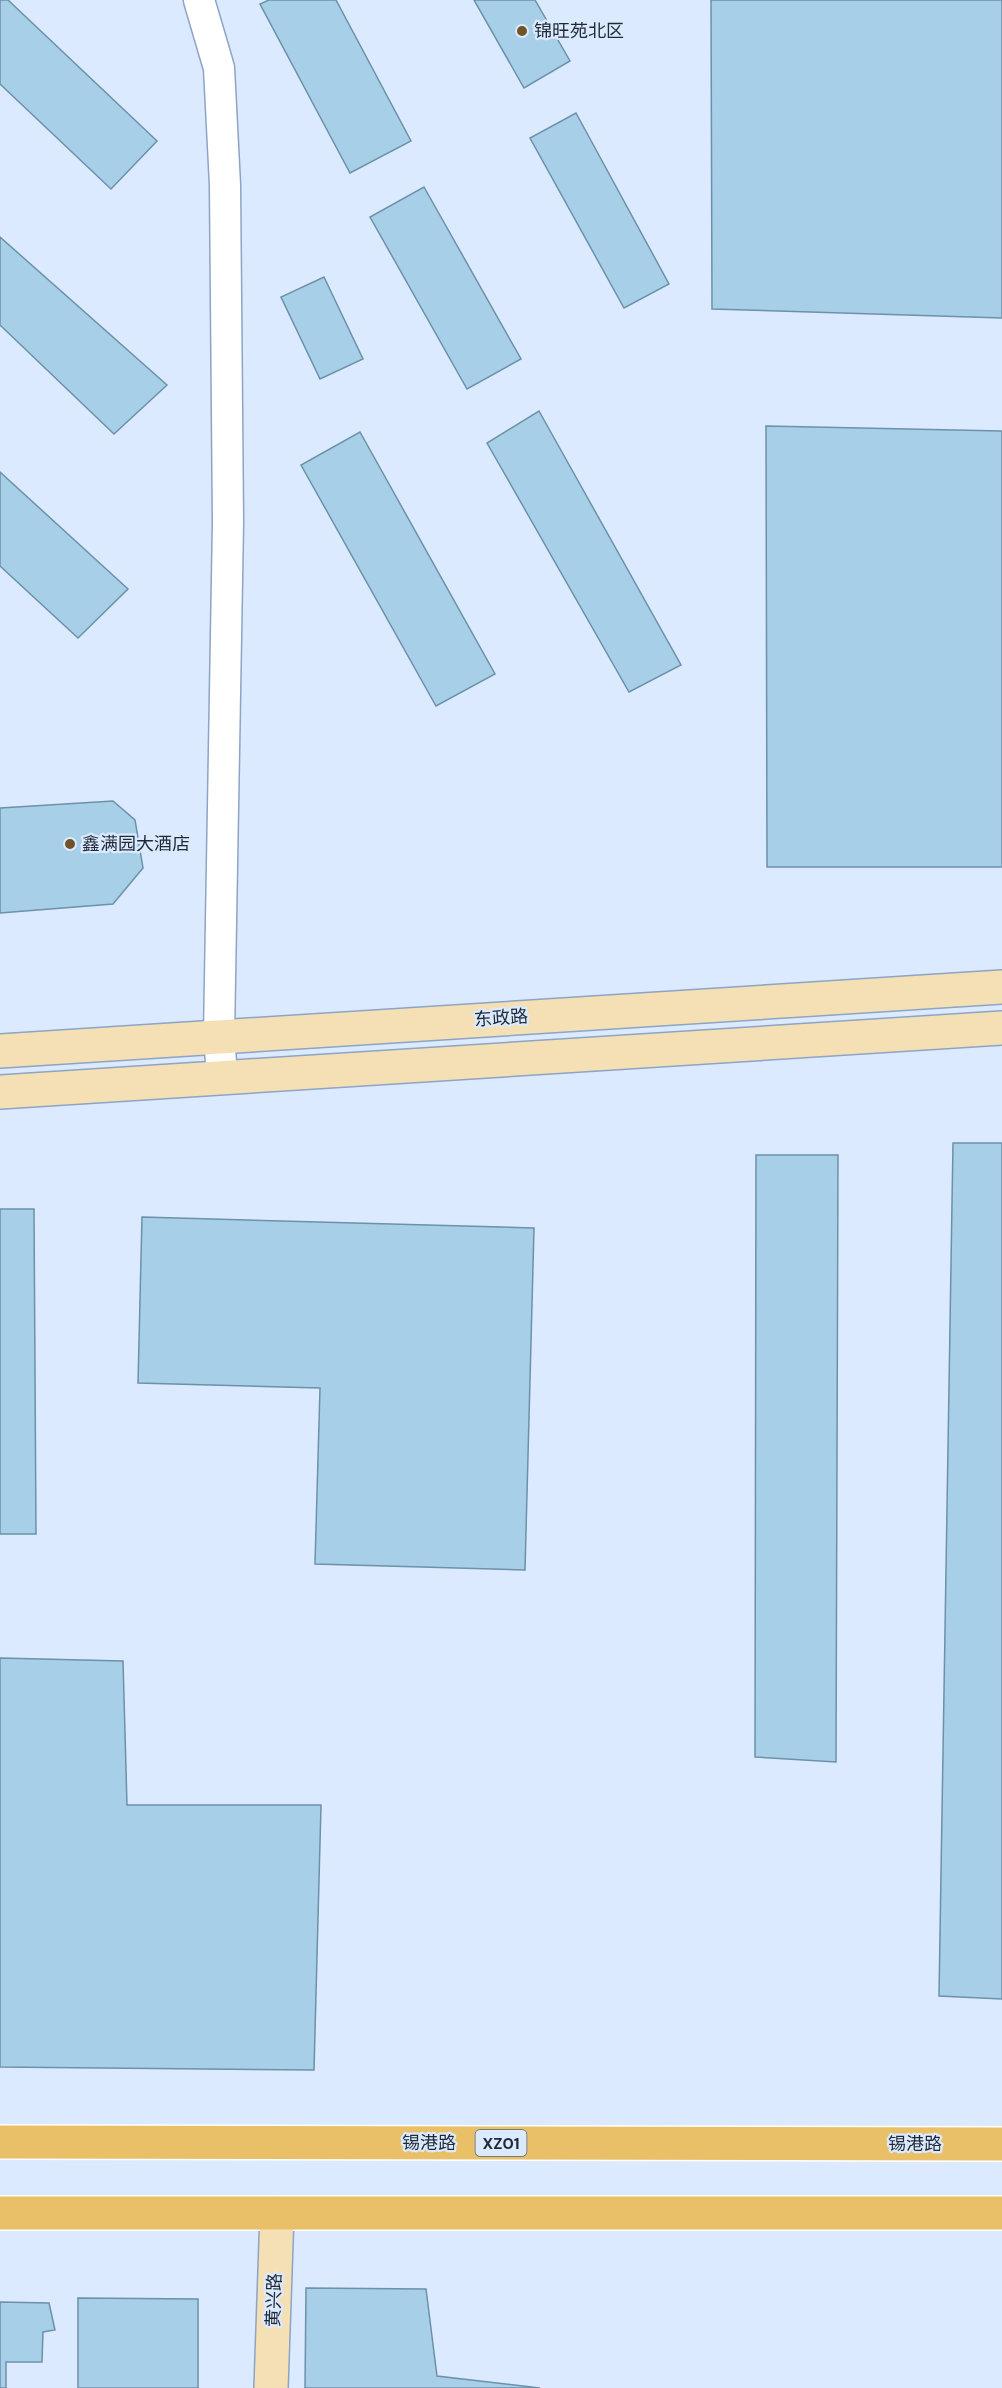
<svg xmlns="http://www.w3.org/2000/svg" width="1002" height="2388" viewBox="0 0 1002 2388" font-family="'DM Sans','Noto Sans SC',sans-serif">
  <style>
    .building { fill: #a8cfe8; stroke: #6c91a9; stroke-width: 1.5 }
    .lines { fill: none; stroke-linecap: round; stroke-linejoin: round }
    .street-casing { stroke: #8da4c5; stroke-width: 33 }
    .secondary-casing { stroke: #8da4c5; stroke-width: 36 }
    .primary-casing { stroke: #fff; stroke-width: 36 }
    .street { stroke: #fff; stroke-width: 30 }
    .secondary { stroke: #f4e0b4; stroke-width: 33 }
    .primary { stroke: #e9c068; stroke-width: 33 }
    .poi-dot { fill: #705427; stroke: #dbeafe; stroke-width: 2 }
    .labels { text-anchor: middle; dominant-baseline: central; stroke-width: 4.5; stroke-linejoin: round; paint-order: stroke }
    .shield { fill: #dbeafe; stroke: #576372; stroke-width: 1.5 }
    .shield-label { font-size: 16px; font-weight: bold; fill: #1f2936 }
    .poi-label { font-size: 18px; fill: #1f2936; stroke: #dbeafe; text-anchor: start }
    .street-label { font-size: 18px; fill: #1f2936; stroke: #dbeafe }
  </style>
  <rect width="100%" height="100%" fill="#dbeafe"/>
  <path class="building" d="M0,0H8L157,141L111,189L0,84Z
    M269,0H336L411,141L350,173L260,4Z
    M474,0H535L570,61L524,88Z
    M711,0H1002V318L712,309Z
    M576,113L669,284L624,308L530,138Z
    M424,187L521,359L467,389L370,217Z
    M0,237L167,385L114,434L0,325Z
    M324,277L363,359L320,379L281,297Z
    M539,411L681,665L629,692L487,443Z
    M766,426L1002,431V867H767Z
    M360,432L495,674L436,706L301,465Z
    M0,472L128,589L78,638L0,566Z
    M113,801L135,820L143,868L113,904L0,913V808Z
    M953,1143H1002V1999L939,1996Z
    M756,1155H838L836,1762L755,1757Z
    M0,1209H34L36,1534H0Z
    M142,1217L534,1228L525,1570L315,1564L320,1388L138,1383Z
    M0,1658L123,1661L127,1805H321L314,2070L0,2067Z
    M306,2288L426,2289L437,2376L540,2388H305Z
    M78,2298L198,2299V2388H78Z
    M0,2302L49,2303L55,2330L43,2332L42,2362H6V2388H0Z"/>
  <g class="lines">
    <g class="street-casing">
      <path id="street" d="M199,0L219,68L225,185L228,522L219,1036L222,1076"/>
    </g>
    <g class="secondary-casing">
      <path id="secondary" d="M0,1051L1002,987
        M0,1092L1002,1028
        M271,2388L277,2213"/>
    </g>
    <g class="primary-casing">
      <path id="primary" d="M0,2142L1002,2144
        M0,2213H1002"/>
    </g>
    <use href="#street" class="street"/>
    <use href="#secondary" class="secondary"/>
    <use href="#primary" class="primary"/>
  </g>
  <g class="poi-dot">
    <circle cx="522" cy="31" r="6"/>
    <circle cx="70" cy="844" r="6"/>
  </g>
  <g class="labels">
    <rect class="shield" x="475.5" y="2130" width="51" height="26" rx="4.5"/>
    <g class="shield-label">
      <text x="501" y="2143">XZ01</text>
    </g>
    <g class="poi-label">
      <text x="534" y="31">锦旺苑北区</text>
      <text x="82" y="844">鑫满园大酒店</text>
    </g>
    <g class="street-label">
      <text transform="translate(501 1018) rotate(-4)">东政路</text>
      <text x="429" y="2143">锡港路</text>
      <text x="915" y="2144">锡港路</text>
      <text transform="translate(274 2300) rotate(-88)">黄兴路</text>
    </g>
  </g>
</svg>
